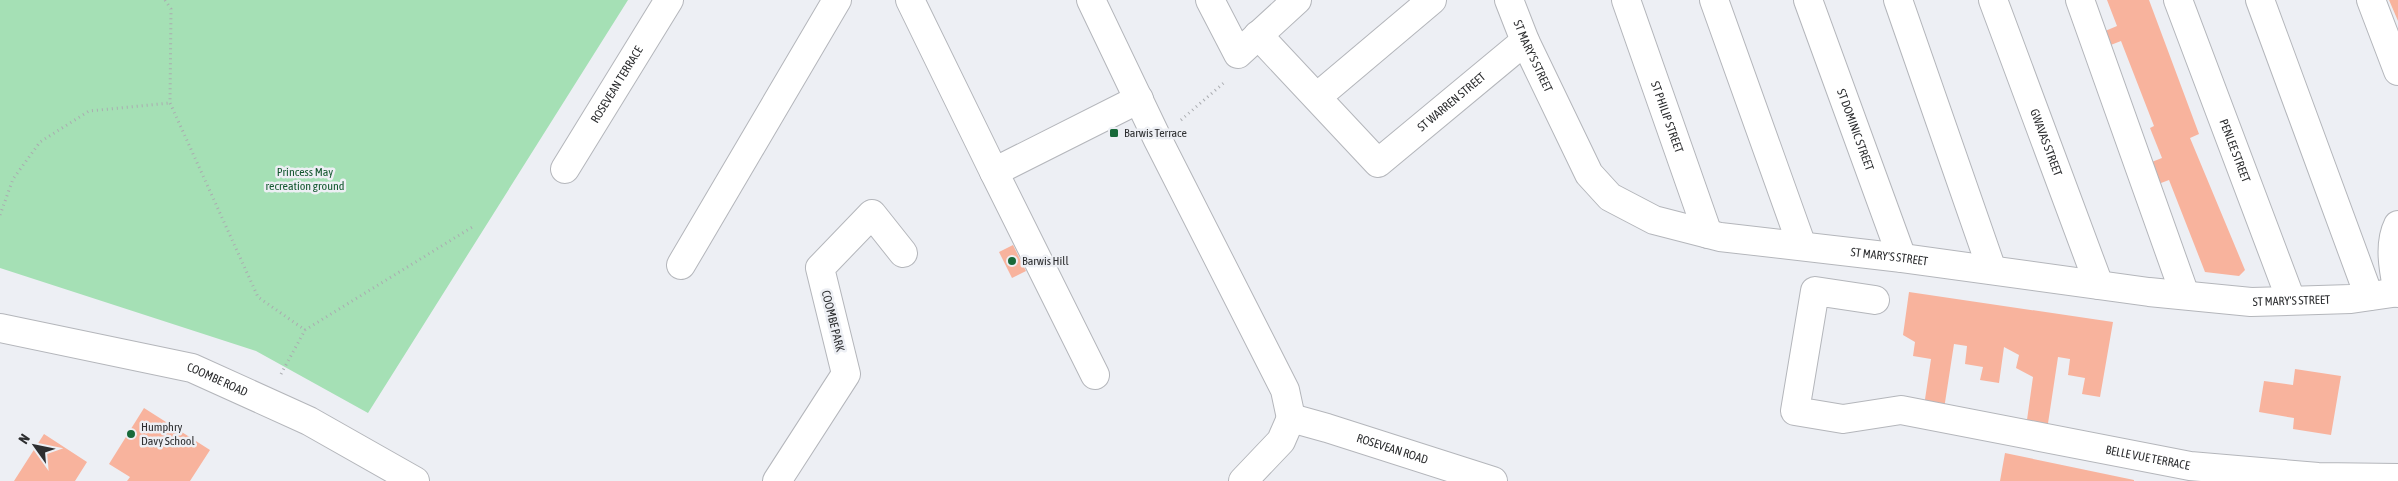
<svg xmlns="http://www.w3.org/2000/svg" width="2398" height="481" viewBox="0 0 2398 481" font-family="'Asap Condensed',sans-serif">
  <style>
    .green { fill: #a5e0b5 }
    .building { fill: #f8b39d }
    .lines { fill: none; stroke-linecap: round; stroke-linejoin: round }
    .minor-casing { stroke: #b4b6bb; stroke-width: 30 }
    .path { stroke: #aaacb0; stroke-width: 3; stroke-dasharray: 1 4; stroke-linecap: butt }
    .minor { stroke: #fff; stroke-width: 28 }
    .poi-dot { fill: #186939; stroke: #edeff4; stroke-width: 2 }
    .labels { text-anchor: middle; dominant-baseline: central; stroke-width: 5; stroke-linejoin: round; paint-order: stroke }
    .street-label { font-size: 12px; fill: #2d2e30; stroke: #edeff4 }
    .poi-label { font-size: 12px; fill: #2d2e30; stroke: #edeff4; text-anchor: start }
    .park-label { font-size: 12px; fill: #14572f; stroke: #edeff4 }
  </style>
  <rect width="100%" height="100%" fill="#edeff4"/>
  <path class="green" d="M0,0H628L368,413L256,351L0,268Z"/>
  <path class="building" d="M2107,0H2149L2199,134L2190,138L2245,270L2239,276L2205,272L2169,180L2153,186L2144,165L2162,158L2150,128L2154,126L2121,41L2103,48L2098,34L2117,26Z
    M2389,0H2398V21Z
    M1013,245L1026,271L1012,278L999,252Z
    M1909,292L2113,322L2100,397L2082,394L2085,378L2068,375L2070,359L2058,357L2047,430L2026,427L2033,377L2016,368L2019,355L2004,347L1999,383L1980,380L1983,367L1965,364L1967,346L1954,344L1944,409L1924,406L1931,359L1913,356L1915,342L1903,335Z
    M2295,369L2341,376L2331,435L2293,429L2294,418L2259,412L2264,381L2293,385Z
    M144,408L210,450L190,481H127L130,477L109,464Z
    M44,434L87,462L75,481H14Z
    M2005,453L2134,480V481H2000Z"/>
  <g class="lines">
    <g class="minor-casing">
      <g id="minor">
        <path d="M910,0L994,172L1139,99"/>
        <path d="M1091,0L1158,140L1285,390L1291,418"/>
        <path d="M1210,0L1238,54L1297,0"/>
        <path id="s1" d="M1509,0L1525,41L1589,174L1610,197L1654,220L1720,237L1902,258L2149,292L2251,302L2351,299L2398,292"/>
        <path id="s2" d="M1626,0L1708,234"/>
        <path d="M1714,0L1802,246"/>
        <path id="s3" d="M1808,0L1902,258"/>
        <path d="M1898,0L1992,270"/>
        <path id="s4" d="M1993,0L2099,285"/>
        <path d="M2080,0L2185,295"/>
        <path id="s5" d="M2178,0L2291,300"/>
        <path d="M2260,0L2369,296"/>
        <path d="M2371,0L2398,71"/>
        <path id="s6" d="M1258,35L1378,163L1525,41"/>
        <path d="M1317,97L1432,0"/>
        <path id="s7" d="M565,169L669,0"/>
        <path d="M994,172L1095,375"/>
        <path d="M2398,225C2388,245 2394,272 2398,293"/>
        <path d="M681,265L837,0"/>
        <path id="s8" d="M1875,300L1815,291L1795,411L1843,419L1901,410L2190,466L2318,477L2398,478"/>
        <path id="s9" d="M0,328L192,368L309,421L415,481"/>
        <path id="s10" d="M1291,418L1327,428L1493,481"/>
        <path d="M777,481L846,374L820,268L872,214L903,253"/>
        <path d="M1243,481L1281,441L1291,418"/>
      </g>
    </g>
    <path class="path" d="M165,0L171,9L170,103L258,297L305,330
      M1181,120L1226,81
      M0,215L13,179L40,142L89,111L170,103
      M281,374L305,330L474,226"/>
    <use href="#minor" class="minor"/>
  </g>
  <g class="poi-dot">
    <rect x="1109" y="128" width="10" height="10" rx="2.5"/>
    <circle cx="1012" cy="261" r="5"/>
    <circle cx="131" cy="434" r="5"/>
  </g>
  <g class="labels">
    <g class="street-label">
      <text stroke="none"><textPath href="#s1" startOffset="61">ST MARY'S STREET</textPath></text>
      <text stroke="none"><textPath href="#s7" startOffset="99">ROSEVEAN TERRACE</textPath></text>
      <text stroke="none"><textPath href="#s6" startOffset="271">ST WARREN STREET</textPath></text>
      <text stroke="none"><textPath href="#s2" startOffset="124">ST PHILIP STREET</textPath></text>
      <text stroke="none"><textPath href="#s3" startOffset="138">ST DOMINIC STREET</textPath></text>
      <text stroke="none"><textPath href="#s4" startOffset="152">GWAVAS STREET</textPath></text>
      <text stroke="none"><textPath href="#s5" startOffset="161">PENLEE STREET</textPath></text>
      <text stroke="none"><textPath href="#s1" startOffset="511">ST MARY'S STREET</textPath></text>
      <text stroke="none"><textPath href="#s1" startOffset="916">ST MARY'S STREET</textPath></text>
      <text transform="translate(833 321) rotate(76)">COOMBE PARK</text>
      <text stroke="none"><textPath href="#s9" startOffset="224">COOMBE ROAD</textPath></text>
      <text stroke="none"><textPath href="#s10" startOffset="106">ROSEVEAN ROAD</textPath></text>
      <text stroke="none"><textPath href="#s8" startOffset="541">BELLE VUE TERRACE</textPath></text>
    </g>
    <g class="poi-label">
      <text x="1124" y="133">Barwis Terrace</text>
      <text x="1022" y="261">Barwis Hill</text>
      <text x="141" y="427">Humphry<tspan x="141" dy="14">Davy School</tspan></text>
    </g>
    <g class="park-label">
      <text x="305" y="172">Princess May<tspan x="305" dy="14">recreation ground</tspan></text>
    </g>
  </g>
  <g transform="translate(35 446) rotate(303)" stroke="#edeff4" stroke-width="4" paint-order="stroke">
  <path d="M0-4L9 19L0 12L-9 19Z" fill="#2d2e30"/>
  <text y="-8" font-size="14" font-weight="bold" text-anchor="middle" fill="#2d2e30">N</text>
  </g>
</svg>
